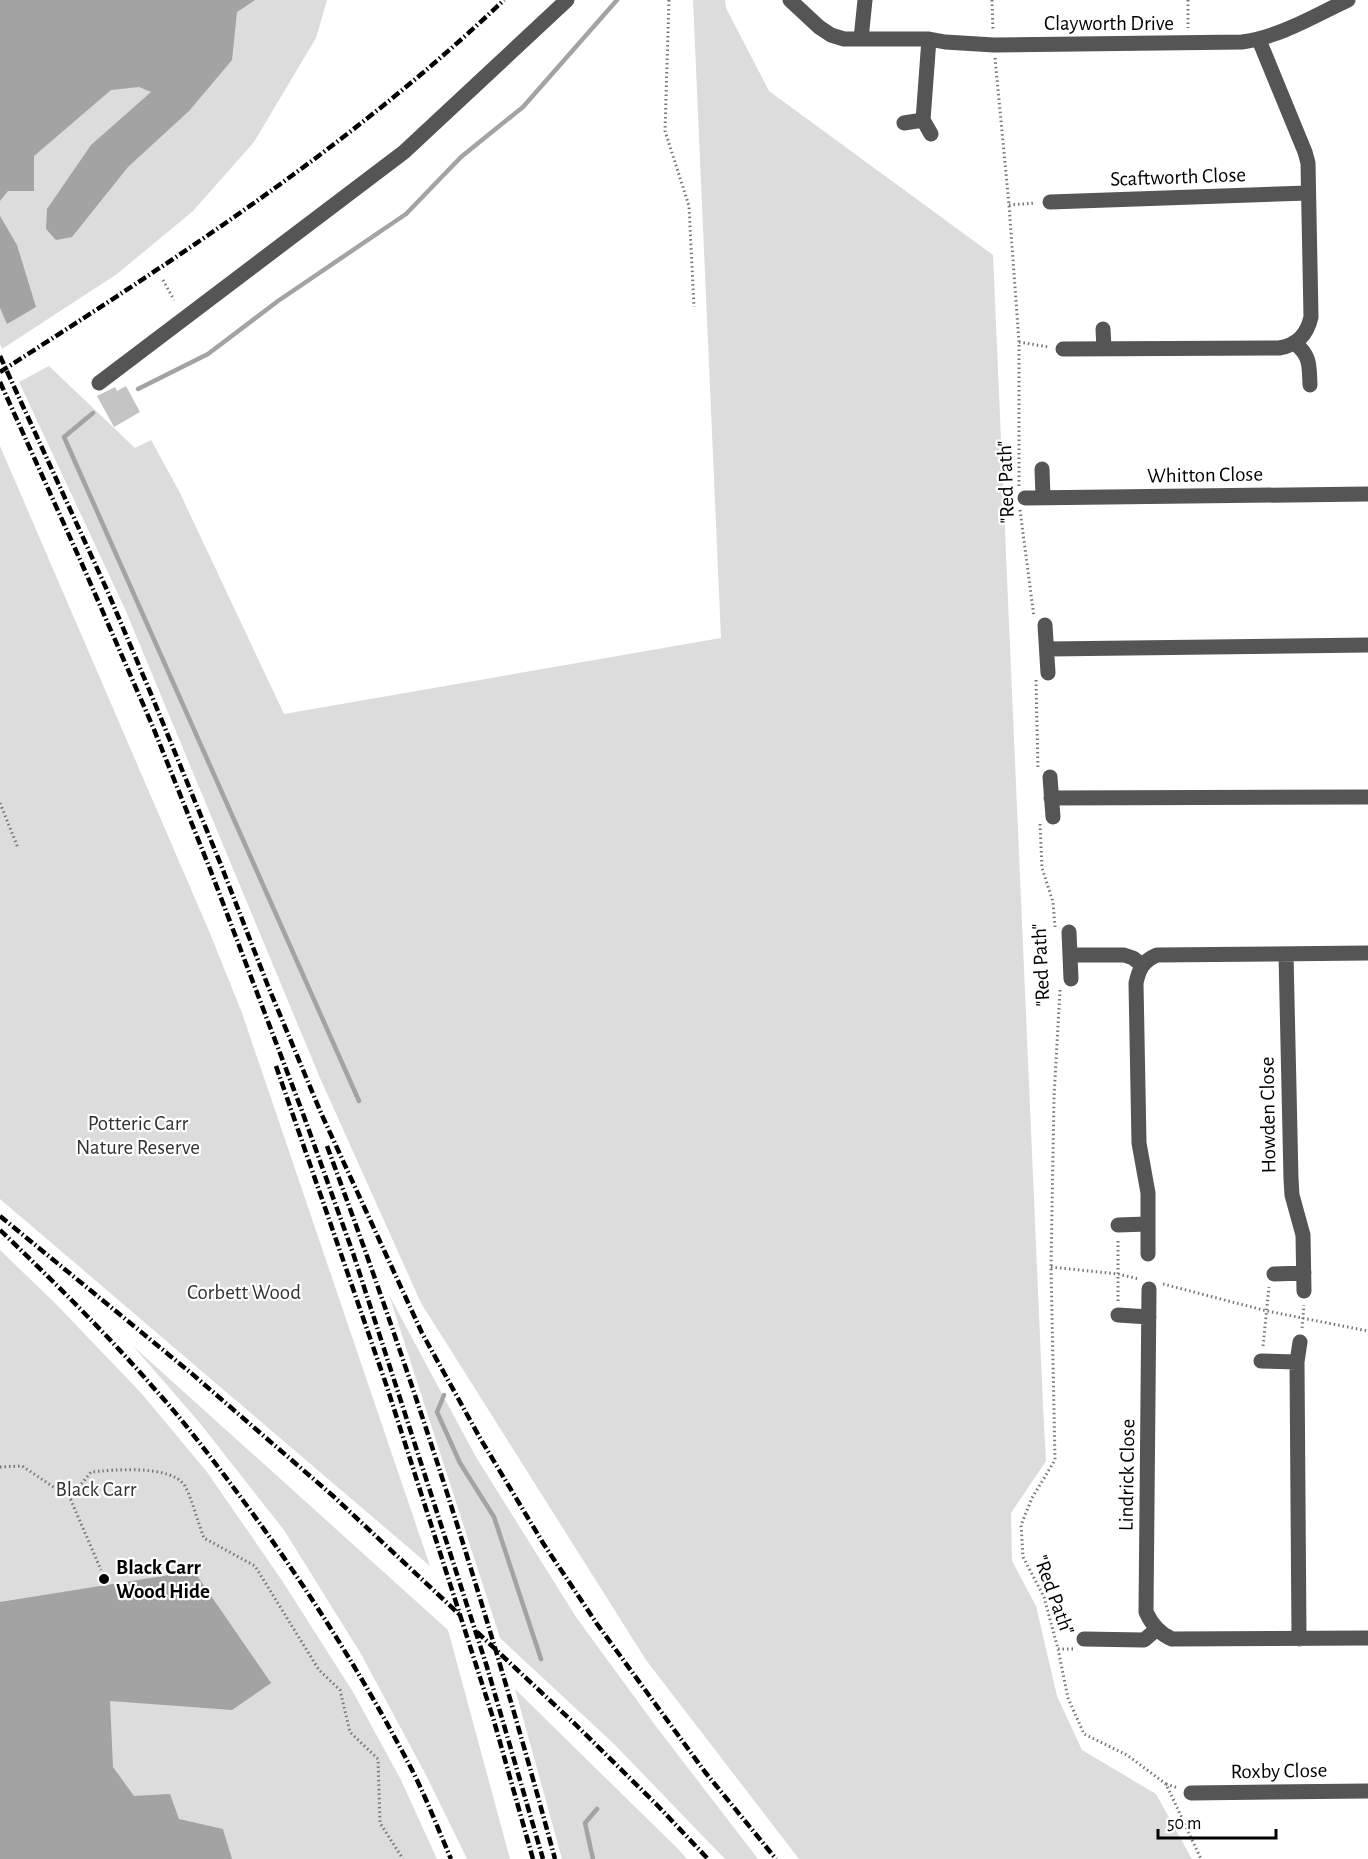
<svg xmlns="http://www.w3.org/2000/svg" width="1368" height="1859" viewBox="0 0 1368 1859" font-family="'Alegreya Sans',sans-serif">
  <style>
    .green { fill: #dcdcdc }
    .water { fill: #a3a3a3 }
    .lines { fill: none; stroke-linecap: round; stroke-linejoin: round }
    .stream { stroke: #a3a3a3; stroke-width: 4.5 }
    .building { fill: #c4c4c4 }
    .path { stroke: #777; stroke-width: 3; stroke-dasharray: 1.5 3; stroke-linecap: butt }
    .minor { stroke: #555; stroke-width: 15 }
    .rail { stroke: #000; stroke-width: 4.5; stroke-dasharray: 9 3 1.5 3; stroke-linecap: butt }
    .poi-dot { fill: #000; stroke: #fff; stroke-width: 2 }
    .labels { text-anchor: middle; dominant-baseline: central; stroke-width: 4.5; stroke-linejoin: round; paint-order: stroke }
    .street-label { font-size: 21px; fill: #000; stroke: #fff }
    .park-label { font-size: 21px; fill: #333; stroke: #fff }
    .poi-label { font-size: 21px; font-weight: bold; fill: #000; stroke: #fff; text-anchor: start }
  </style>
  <rect width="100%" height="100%" fill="#fff"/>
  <path class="green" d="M0,0H327L316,38L254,142L193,211L117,274L2,349L0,344Z
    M693,0H725L726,8L769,91L993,255L1043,1406L1046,1461L1011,1513L1012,1561L1036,1606L1057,1696L1082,1750L1156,1794L1192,1859H799L646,1660L421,1303L320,1078L125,609L19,382L49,366L135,448L151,440L179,491L284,714L721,638Z
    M0,446L209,931L242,1013L430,1566L0,1199Z
    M0,1250L55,1303L142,1394L207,1472L281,1579L353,1692L401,1780L437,1859H0Z
    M389,1295L476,1457L576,1617L655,1725L758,1859H725L614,1744L500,1638Z
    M133,1346L448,1630L510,1859H467L427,1777L361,1654L284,1530L199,1422Z
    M515,1689L678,1849L687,1859H562Z"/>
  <path class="water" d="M0,0H255L237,12L232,60L189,111L128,167L72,237L56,240L46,229L47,209L91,145L151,92L139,87L111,90L34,156V191H8L0,201Z
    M0,216L17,245L36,307L7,324L0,308Z
    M194,1571L271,1683L232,1710L110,1701L113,1767L134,1796L170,1794L179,1819L223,1829L232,1859H0V1602Z"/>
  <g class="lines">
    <path class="stream" d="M138,389L208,354L278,301L406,214L461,157L523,107L617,0
      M93,413L64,437L359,1101
      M444,1395L437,1412L460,1463L494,1517L541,1659
      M593,1859L585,1823L597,1809"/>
  </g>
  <path class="building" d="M126,386L140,412L114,427L97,396L115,387L117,391Z"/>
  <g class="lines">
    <path class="path" d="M669,0L665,131L689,206L694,307
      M992,0L993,31
      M1188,0V28
      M995,58L1009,205L1019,342V486
      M1009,205L1036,203
      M163,280L174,300
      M1019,342L1049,347
      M1020,510L1034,617
      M1036,680L1038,770
      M0,803L18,848
      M1040,824L1042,868L1053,902L1055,927
      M1060,990L1054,1097L1051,1267L1055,1460L1032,1498L1021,1525L1023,1557L1044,1597L1058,1649L1068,1698L1084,1734L1127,1755L1166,1784L1201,1859
      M1051,1267L1118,1274L1139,1279
      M1163,1284L1267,1311L1368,1331
      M1118,1301V1239
      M1302,1328L1304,1305
      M1263,1346L1269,1287
      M0,1467L22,1466L70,1498L101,1570
      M70,1498L91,1472C113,1470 171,1464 185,1486C192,1499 198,1523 204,1538L255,1566L319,1670L340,1690L350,1732L378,1759L380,1823L403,1859
      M1058,1649H1073
      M1166,1784L1178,1788"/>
    <path class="minor" d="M790,0L819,27L831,35L844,39H929L945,42L994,45L1242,42C1280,37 1314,16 1348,0
      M861,39L865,0
      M923,120L929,39
      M904,123L923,120L931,134
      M1050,202L1308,193
      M1103,329L1104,348
      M1295,343C1311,357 1309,365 1310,385
      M1063,349L1279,348C1297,345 1307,335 1311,317L1308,163L1305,152L1259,40
      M99,383L404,152L567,0
      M1042,469L1043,497
      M1025,498L1368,494
      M1045,625L1048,673
      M1048,649L1368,645
      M1050,777L1053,817
      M1051,798L1368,797
      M1069,932L1071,979
      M1286,954L1291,1179L1292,1195L1303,1235L1304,1291
      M1071,955H1124L1133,958L1142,965
      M1118,1225L1147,1224
      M1148,1254V1193L1139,1143L1136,983C1139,969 1143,961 1157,955L1368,953
      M1274,1274L1304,1273
      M1149,1289L1146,1612C1152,1625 1160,1634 1172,1639L1368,1638
      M1118,1315L1149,1317
      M1261,1361L1297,1362
      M1084,1639L1144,1640L1157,1629
      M1299,1639L1297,1362L1300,1342
      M1191,1793L1368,1791"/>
    <path class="rail" d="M0,356L107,590L151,694L221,865L268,986L321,1113L422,1333L480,1438L543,1543L597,1624L705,1772L776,1859
      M0,372C176,259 352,145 504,0
      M0,382L82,564L153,727L210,869L302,1111L353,1253L487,1667L543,1859
      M276,1066L387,1387L494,1721L533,1859
      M327,1146C414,1380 490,1618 555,1859
      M0,1216L191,1373L332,1495L460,1615
      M0,1230C52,1280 104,1331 152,1386C184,1421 213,1460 242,1499C305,1584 362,1674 411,1768C426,1797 438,1829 451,1859
      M477,1632L575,1724L657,1805L708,1859"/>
  </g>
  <circle class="poi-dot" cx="104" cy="1579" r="6"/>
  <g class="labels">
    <g class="street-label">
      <text x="1109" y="23">Clayworth Drive</text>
      <text transform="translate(1178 177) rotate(-2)">Scaftworth Close</text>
      <text transform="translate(1205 475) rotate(-1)">Whitton Close</text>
      <text transform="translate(1006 482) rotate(-92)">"Red Path"</text>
      <text transform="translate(1041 965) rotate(-93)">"Red Path"</text>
      <text transform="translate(1268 1115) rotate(-91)">Howden Close</text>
      <text transform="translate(1127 1475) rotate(-89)">Lindrick Close</text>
      <text transform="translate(1054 1595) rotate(70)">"Red Path"</text>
      <text transform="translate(1279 1771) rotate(-1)">Roxby Close</text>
    </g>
    <g class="park-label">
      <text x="138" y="1123">Potteric Carr<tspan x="138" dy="24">Nature Reserve</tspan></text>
      <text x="244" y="1292">Corbett Wood</text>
      <text x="96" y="1489">Black Carr</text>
    </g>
    <g class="poi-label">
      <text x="116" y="1567">Black Carr<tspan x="116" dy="24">Wood Hide</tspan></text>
    </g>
  </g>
  <path d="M1158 1829v9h118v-9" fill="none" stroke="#000000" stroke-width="3"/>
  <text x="1167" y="1829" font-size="18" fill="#000000" stroke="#ffffff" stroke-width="4.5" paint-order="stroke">50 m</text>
</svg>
